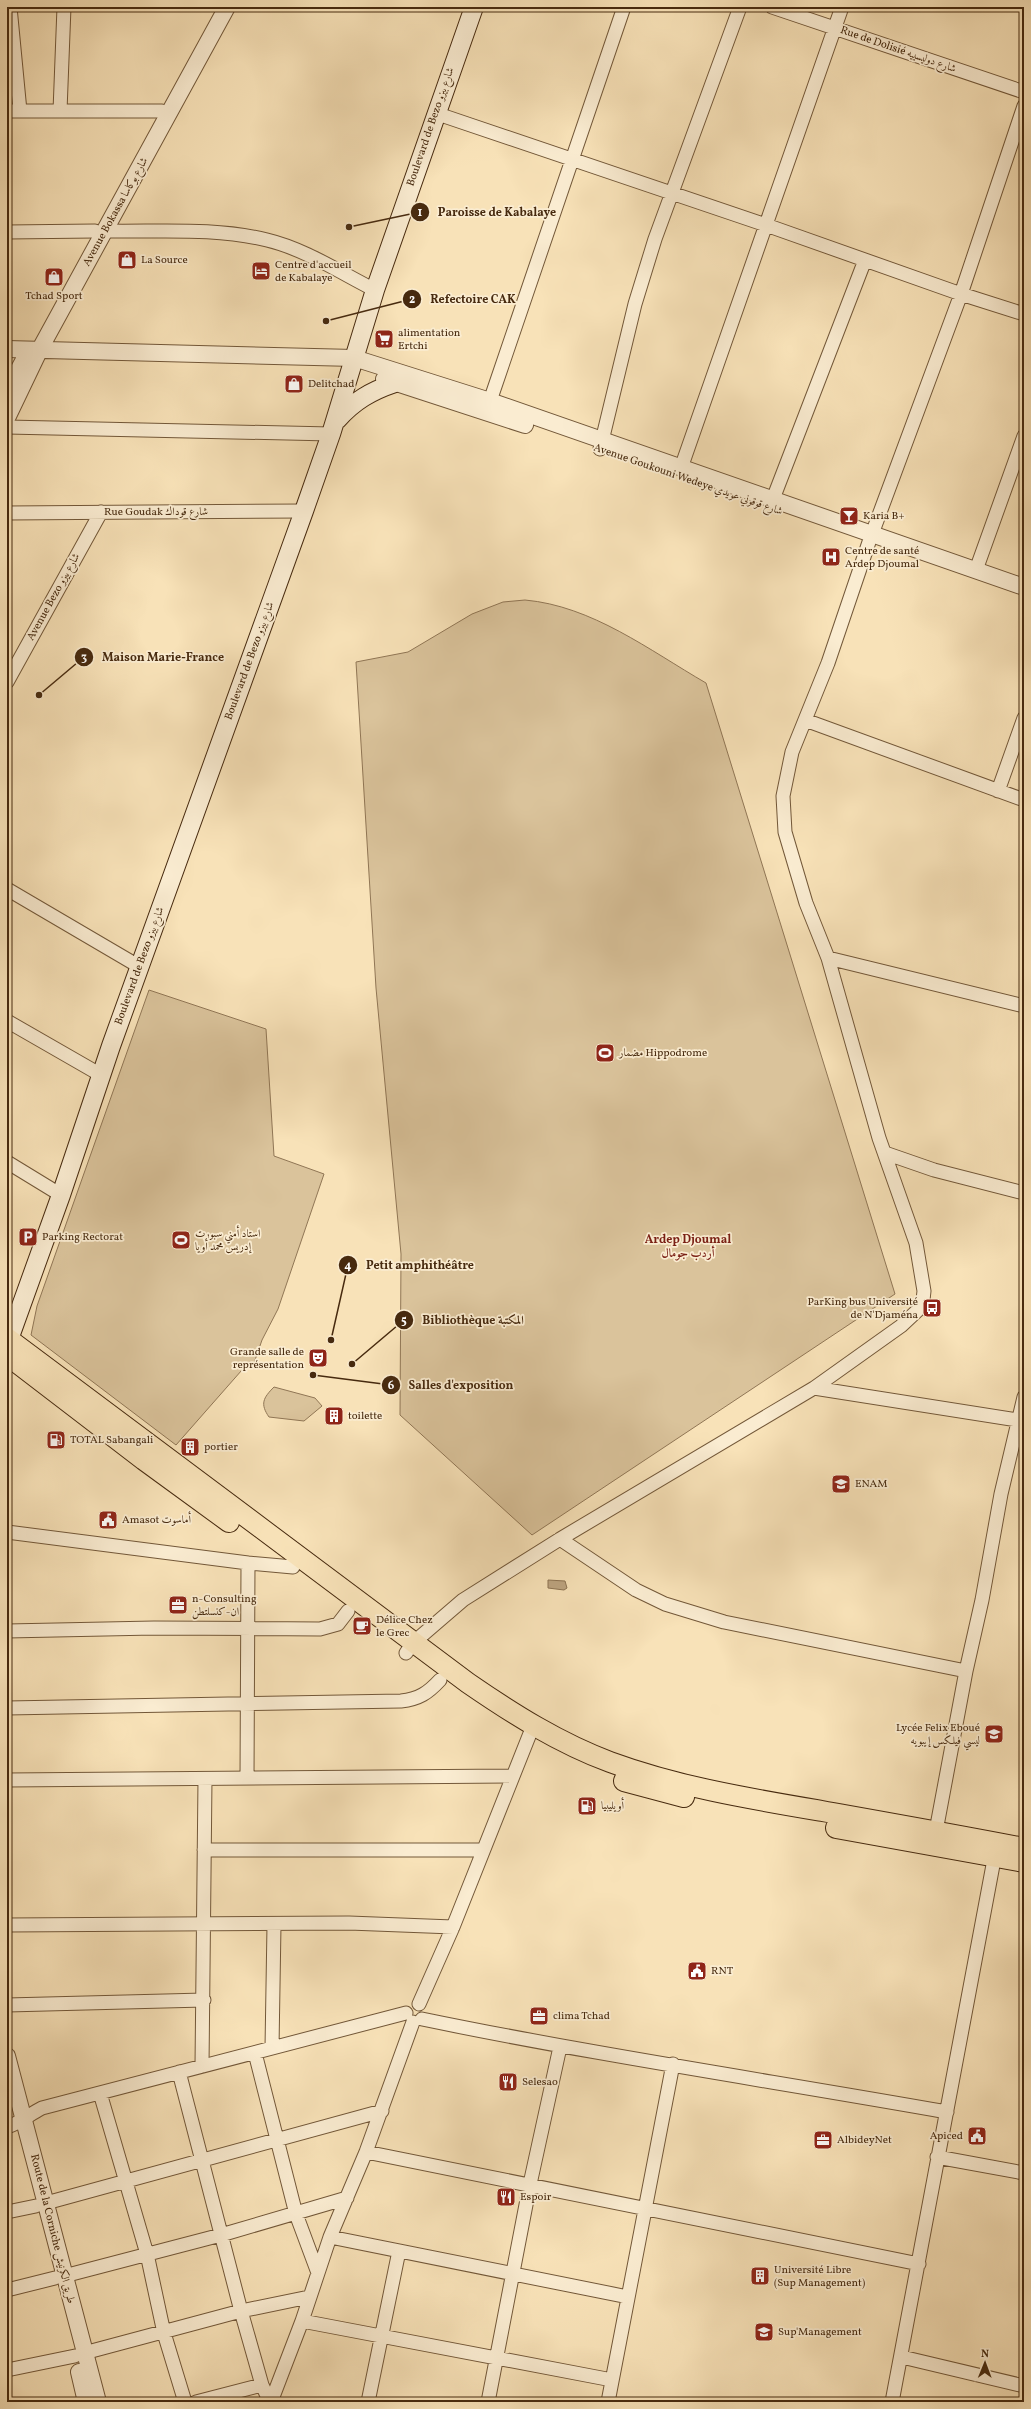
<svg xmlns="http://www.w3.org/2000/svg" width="1031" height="2409" viewBox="0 0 1031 2409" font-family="Vollkorn,Amiri,serif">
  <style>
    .green { fill: #dac39b; stroke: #907655 }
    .water { fill: #bca37f; stroke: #8d7352 }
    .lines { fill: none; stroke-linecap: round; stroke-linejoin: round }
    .minor-casing { stroke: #735839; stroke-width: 15 }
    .tertiary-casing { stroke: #735839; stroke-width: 18 }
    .secondary-casing { stroke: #472a0f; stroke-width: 20 }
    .primary-casing { stroke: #472a0f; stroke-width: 22 }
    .minor { stroke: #faecd1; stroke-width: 13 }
    .tertiary { stroke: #faecd1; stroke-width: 16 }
    .secondary { stroke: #faecd1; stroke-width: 18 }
    .primary { stroke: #f8e2b8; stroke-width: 20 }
    .labels { text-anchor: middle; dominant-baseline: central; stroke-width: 3.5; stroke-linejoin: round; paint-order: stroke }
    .street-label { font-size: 11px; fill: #472a0f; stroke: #faecd1 }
    .poi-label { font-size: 11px; fill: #472a0f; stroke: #faecd1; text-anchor: start }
    .neighbourhood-label { font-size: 12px; font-weight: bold; fill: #7a1f14; stroke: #faecd1 }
    .leader { fill: none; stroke: #472a0f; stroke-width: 1.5 }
    .callout-dot { fill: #472a0f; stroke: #faecd1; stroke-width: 1.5 }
    .mark-label { font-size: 12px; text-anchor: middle; font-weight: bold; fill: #fff }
    .callout-label { font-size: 12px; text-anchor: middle; font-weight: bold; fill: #472a0f; stroke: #faecd1; stroke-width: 3.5; stroke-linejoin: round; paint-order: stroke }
  </style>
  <rect width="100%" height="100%" fill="#f8e2b8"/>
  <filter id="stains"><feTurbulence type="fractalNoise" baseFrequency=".005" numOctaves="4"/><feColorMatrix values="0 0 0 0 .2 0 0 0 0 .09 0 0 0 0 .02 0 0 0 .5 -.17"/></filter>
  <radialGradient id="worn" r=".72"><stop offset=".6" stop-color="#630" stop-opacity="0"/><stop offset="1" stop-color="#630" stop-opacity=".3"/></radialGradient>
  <path class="green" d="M525,600C592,606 649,650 706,683L895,1294L532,1535L400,1415L401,1254L376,988L356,662L408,652L472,614L503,602Z
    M149,990L266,1029L274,1156L324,1174L278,1309L262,1340L254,1363L249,1362L176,1445L31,1335L37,1306Z
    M274,1387L315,1398L322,1406L304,1421L269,1417C260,1404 263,1398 274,1387Z"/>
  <path class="water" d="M548,1580L565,1581L567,1588L564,1590L548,1588Z"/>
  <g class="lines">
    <g class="minor-casing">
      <path id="minor" d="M10,7L20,111
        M772,7L1024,92
        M7,111H162
        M60,111L64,7
        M435,113L766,225L961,294L1024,314
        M106,231C159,232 215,227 267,240C305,249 341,273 375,290
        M7,232L95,231
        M490,401L624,7
        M7,427L331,434
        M600,449L635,304L655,239L740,7
        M681,468L842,7
        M773,499L865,260
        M7,513L304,511
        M872,534L961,294L1024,106
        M976,570L1024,436
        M7,682L101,512
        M805,720L1024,800
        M998,791L1024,718
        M7,889L140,967
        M828,958L1024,1006
        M7,1021L101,1075
        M885,1153L934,1170L1024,1193
        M7,1162L61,1195
        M814,1388L1024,1421
        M7,1532L248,1563
        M560,1539L636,1590L665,1604L724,1622L966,1671
        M7,1631L154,1628L320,1629L338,1624L348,1611
        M406,1653L413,1643L463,1600L560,1539L814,1388L901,1326L918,1310L923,1300L924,1291L916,1243L879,1138L828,958L806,903L785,832L783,796L792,752L828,663L869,542
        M7,1708L401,1701C419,1699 428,1693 440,1680
        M247,1778L248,1563L293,1567
        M7,1780L513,1776
        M936,1831L966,1671L982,1600L1001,1494L1024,1397
        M204,1850H483
        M7,1925L349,1923L453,1927
        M419,2004L453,1927L533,1726
        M7,2005L204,2000
        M422,2019C596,2055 772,2081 947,2112
        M272,2048L274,1925
        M255,2053L296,2214L318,2273
        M202,2066L205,1779
        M179,2072L241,2311L262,2385L270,2402
        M100,2093L147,2254L164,2333L185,2402
        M7,2127C20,2123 30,2114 42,2108L406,2013
        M366,2152L919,2264
        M937,2157L1024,2173
        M46,2203L382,2111
        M7,2212L36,2206
        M330,2237L628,2297
        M64,2276L221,2235L347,2198
        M7,2290L55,2278
        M302,2321L612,2380
        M84,2353L241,2311L309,2297
        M902,2357L1024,2386
        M7,2370L75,2356
        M196,2402L262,2385
        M271,2402L302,2321L330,2237L366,2152L413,2022
        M368,2402L399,2251
        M488,2402L530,2184L560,2047
        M608,2402L673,2064
        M892,2402L996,1849"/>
    </g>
    <g class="tertiary-casing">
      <path id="tertiary" d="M7,349L354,358L490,401L1024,587
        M384,379L525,425
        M7,391L27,354
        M7,418L40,349L227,7
        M7,2056L98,2402
        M79,2372L86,2402"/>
    </g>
    <g class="secondary-casing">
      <path id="secondary" d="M337,420C354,401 371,391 395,383
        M7,1345L61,1195L111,1046L304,511L331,434L375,290L474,7"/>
    </g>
    <g class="primary-casing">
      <path id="primary" d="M7,1338L468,1683C513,1714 559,1743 610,1762C678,1787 751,1799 822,1811C889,1823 957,1835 1024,1848
        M7,1355L144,1460L229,1522
        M624,1781L684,1797
        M836,1828L1024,1862"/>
    </g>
    <use href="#minor" class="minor"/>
    <use href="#tertiary" class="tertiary"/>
    <use href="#secondary" class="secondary"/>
    <use href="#primary" class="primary"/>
  </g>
  <defs>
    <g id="shop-square" transform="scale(1)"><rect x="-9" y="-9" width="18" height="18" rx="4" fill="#8f2418" stroke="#faecd1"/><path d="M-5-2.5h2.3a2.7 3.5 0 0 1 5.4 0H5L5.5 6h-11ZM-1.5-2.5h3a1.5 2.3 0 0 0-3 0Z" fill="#fff"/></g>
    <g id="hotel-square" transform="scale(1)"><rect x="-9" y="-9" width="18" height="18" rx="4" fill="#8f2418" stroke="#faecd1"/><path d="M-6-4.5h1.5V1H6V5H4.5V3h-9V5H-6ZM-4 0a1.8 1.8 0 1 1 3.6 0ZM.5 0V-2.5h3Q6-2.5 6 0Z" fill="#fff"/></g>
    <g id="supermarket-square" transform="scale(1)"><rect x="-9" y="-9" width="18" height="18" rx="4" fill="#8f2418" stroke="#faecd1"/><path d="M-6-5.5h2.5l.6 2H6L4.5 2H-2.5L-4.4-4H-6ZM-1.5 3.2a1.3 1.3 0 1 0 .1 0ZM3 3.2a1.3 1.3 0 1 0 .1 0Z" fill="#fff"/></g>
    <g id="bar-square" transform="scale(1)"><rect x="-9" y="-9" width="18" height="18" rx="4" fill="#8f2418" stroke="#faecd1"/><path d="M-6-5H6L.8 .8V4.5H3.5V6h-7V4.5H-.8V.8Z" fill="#fff"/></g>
    <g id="hospital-square" transform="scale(1)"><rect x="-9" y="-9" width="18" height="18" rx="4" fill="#8f2418" stroke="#faecd1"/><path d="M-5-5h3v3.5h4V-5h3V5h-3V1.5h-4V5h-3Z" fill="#fff"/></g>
    <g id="stadium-square" transform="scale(1)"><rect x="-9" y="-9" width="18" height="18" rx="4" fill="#8f2418" stroke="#faecd1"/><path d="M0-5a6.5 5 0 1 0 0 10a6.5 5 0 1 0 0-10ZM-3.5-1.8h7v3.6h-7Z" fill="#fff"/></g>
    <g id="parking-square" transform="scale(1)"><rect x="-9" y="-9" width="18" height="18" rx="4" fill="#8f2418" stroke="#faecd1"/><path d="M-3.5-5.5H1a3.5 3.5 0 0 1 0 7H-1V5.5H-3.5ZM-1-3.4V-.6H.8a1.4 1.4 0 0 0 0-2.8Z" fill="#fff"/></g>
    <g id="bus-square" transform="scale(1)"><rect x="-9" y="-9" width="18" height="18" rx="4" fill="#8f2418" stroke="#faecd1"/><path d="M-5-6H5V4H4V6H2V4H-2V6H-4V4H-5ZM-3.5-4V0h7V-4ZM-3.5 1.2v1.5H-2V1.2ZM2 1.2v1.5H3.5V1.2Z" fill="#fff"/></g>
    <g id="theatre-square" transform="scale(1)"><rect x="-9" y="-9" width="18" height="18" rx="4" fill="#8f2418" stroke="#faecd1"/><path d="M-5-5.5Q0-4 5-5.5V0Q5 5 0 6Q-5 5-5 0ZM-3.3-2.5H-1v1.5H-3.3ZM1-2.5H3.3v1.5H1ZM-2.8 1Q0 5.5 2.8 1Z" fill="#fff"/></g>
    <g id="building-square" transform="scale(1)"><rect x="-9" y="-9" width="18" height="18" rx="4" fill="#8f2418" stroke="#faecd1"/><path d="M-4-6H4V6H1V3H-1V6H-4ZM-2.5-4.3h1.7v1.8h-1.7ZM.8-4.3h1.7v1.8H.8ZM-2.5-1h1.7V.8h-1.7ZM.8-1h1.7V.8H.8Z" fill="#fff"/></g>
    <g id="fuel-square" transform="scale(1)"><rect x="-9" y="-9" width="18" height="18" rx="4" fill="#8f2418" stroke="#faecd1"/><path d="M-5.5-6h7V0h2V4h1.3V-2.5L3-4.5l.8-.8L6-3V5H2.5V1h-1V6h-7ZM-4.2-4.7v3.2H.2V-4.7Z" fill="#fff"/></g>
    <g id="university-square" transform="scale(1)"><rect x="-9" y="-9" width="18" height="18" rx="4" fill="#8f2418" stroke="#faecd1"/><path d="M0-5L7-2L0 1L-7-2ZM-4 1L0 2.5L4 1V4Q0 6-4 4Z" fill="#fff"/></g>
    <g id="civic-square" transform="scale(1)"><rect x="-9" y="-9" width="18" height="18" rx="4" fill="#8f2418" stroke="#faecd1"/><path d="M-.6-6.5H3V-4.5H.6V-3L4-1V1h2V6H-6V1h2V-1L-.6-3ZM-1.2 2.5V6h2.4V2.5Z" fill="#fff"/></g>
    <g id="office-square" transform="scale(1)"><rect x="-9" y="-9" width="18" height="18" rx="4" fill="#8f2418" stroke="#faecd1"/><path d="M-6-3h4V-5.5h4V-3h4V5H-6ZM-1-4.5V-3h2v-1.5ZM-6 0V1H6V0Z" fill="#fff"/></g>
    <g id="cafe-square" transform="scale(1)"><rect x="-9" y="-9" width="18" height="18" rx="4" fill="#8f2418" stroke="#faecd1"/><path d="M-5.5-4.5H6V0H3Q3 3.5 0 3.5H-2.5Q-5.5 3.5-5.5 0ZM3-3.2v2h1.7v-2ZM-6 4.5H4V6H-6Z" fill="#fff"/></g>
    <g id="school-square" transform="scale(1)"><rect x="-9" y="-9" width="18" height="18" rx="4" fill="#8f2418" stroke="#faecd1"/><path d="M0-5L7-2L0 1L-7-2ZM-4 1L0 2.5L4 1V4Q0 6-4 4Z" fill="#fff"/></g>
    <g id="restaurant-square" transform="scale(1)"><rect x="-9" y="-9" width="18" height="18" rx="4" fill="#8f2418" stroke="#faecd1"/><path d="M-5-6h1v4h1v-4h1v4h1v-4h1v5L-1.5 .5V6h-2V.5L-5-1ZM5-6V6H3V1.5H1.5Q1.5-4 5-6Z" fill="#fff"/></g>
  </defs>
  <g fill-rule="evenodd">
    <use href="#shop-square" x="127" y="260"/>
    <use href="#hotel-square" x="261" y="271"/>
    <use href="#shop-square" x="54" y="277"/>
    <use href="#supermarket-square" x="384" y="339"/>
    <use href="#shop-square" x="294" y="384"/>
    <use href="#bar-square" x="849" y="516"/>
    <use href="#hospital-square" x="831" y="557"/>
    <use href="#stadium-square" x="605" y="1053"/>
    <use href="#parking-square" x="28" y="1237"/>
    <use href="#stadium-square" x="181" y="1240"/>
    <use href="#bus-square" x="932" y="1308"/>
    <use href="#theatre-square" x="318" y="1358"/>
    <use href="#building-square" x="334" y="1416"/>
    <use href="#fuel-square" x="56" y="1440"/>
    <use href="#building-square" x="190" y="1447"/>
    <use href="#university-square" x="841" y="1484"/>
    <use href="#civic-square" x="108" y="1520"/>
    <use href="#office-square" x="178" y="1605"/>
    <use href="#cafe-square" x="362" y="1626"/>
    <use href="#school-square" x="994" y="1734"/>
    <use href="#fuel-square" x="587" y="1806"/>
    <use href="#civic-square" x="697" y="1971"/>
    <use href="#office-square" x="539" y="2016"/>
    <use href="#restaurant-square" x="508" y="2082"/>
    <use href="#civic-square" x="977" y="2136"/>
    <use href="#office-square" x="823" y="2140"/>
    <use href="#restaurant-square" x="506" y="2197"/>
    <use href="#building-square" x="760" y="2276"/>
    <use href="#university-square" x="764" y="2332"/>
  </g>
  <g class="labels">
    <g class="street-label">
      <text transform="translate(898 50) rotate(19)">Rue de Dolisié شارع دوليسييه</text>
      <text transform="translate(431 127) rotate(-71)">Boulevard de Bezo شارع بيزو</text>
      <text transform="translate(116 212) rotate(-61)">Avenue Bokassa شارع بوكاسا</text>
      <text transform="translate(688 480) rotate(19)">Avenue Goukouni Wedeye شارع قوقوني عويدي</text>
      <text x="156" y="512">Rue Goudak شارع قوداك</text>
      <text transform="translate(54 597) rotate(-61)">Avenue Bezo شارع بيزو</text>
      <text transform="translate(250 661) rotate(-70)">Boulevard de Bezo شارع بيزو</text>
      <text transform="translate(140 966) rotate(-70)">Boulevard de Bezo شارع بيزو</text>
      <text transform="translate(52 2229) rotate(76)">Route de la Corniche طريق الكرنيش</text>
    </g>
    <g class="poi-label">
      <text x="141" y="260">La Source</text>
      <text x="275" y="265">Centre d'accueil<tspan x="275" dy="13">de Kabalaye</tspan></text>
      <text x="54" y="296" text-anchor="middle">Tchad Sport</text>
      <text x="398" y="333">alimentation<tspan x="398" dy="13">Ertchi</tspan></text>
      <text x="308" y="384">Delitchad</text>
      <text x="863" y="516">Karia B+</text>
      <text x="845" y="551">Centre de santé<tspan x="845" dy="13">Ardep Djoumal</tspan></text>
      <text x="619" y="1053">مضمار Hippodrome</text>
      <text x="195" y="1234">استاد أمني سبورت<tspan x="195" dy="13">إدريس محمد أويا</tspan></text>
      <text x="42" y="1237">Parking Rectorat</text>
      <text x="918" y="1302" text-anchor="end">ParKing bus Université<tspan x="918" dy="13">de N'Djaména</tspan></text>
      <text x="304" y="1352" text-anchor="end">Grande salle de<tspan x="304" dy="13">représentation</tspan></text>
      <text x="348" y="1416">toilette</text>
      <text x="70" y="1440">TOTAL Sabangali</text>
      <text x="204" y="1447">portier</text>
      <text x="855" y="1484">ENAM</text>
      <text x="122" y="1520">Amasot أماسوت</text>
      <text x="192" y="1599">n-Consulting<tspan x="192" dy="13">ان-كنسلتطن</tspan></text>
      <text x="376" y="1620">Délice Chez<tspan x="376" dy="13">le Grec</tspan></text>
      <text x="980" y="1728" text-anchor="end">Lycée Felix Eboué<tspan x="980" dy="13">ليسي فيلكس إيبويه</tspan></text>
      <text x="601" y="1806">أويليبيا</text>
      <text x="711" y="1971">RNT</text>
      <text x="553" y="2016">clima Tchad</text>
      <text x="522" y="2082">Selesao</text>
      <text x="963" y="2136" text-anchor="end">Apiced</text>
      <text x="837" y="2140">AlbideyNet</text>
      <text x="520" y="2197">Espoir</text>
      <text x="774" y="2270">Université Libre<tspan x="774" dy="13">(Sup Management)</tspan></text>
      <text x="778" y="2332">Sup'Management</text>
    </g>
    <g class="neighbourhood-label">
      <text x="688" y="1240">Ardep Djoumal<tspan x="688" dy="14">أردب جومال</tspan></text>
    </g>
  </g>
  <path class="leader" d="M349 227L420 212M326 321L412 299M39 695L84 657M331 1340L348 1265M352 1364L404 1320M313 1375L391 1385"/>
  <g class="callout-dot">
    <circle cx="349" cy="227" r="4"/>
    <circle cx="326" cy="321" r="4"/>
    <circle cx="39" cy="695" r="4"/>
    <circle cx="331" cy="1340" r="4"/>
    <circle cx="352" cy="1364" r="4"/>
    <circle cx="313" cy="1375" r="4"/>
    <circle cx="420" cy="212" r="10"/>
    <circle cx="412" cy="299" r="10"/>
    <circle cx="84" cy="657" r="10"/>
    <circle cx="348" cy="1265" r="10"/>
    <circle cx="404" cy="1320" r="10"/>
    <circle cx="391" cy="1385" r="10"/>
  </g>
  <g class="mark-label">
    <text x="420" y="216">1</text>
    <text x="412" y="303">2</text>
    <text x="84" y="661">3</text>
    <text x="348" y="1269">4</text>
    <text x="404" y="1324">5</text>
    <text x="391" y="1389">6</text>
  </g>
  <g class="callout-label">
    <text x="497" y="216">Paroisse de Kabalaye</text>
    <text x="473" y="303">Refectoire CAK</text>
    <text x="163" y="661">Maison Marie-France</text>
    <text x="420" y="1269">Petit amphithéâtre</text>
    <text x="473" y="1324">Bibliothèque المكتبة</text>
    <text x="461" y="1389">Salles d'exposition</text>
  </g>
  <rect width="1031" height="2409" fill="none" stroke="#f8e2b8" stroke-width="24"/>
  <rect x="8" y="8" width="1015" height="2393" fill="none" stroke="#472a0f" stroke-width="2"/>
  <rect x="12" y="12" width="1007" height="2385" fill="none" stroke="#472a0f"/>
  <g transform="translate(985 2363) rotate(1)" stroke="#faecd1" stroke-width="3" paint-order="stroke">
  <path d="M0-3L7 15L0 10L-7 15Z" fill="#472a0f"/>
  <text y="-6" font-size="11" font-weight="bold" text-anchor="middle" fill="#472a0f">N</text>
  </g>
  <rect width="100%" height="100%" filter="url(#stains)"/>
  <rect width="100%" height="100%" fill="url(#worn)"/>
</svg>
